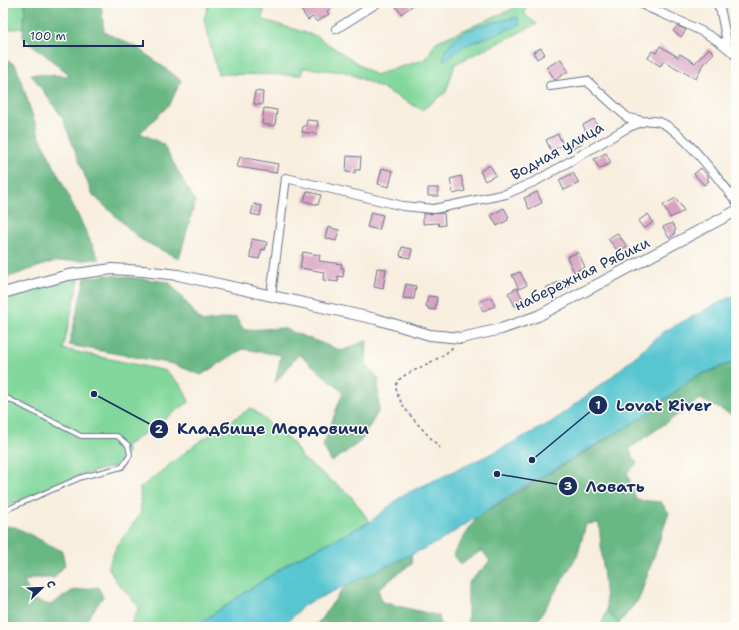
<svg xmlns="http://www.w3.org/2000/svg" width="739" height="630" viewBox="0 0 739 630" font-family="'Shantell Sans',sans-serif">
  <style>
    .green { fill: #82d89c; stroke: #4e847d }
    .forest { fill: #69b884; stroke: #427471 }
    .water { fill: #59c6d0; stroke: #3a7a97 }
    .building { fill: #d7a3c0 }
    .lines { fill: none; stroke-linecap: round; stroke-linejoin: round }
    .service-casing { stroke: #68728b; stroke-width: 6 }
    .minor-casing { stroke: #68728b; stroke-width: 10 }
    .tertiary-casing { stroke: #68728b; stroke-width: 12 }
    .path { stroke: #68728b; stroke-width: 1.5; stroke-dasharray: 3 3; stroke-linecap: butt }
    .service { stroke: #fff; stroke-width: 4 }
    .minor { stroke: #fff; stroke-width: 8 }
    .tertiary { stroke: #fff; stroke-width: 10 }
    .labels { text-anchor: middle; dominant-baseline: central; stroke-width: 3; stroke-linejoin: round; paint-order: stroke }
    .street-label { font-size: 15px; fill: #1b2f5e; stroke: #fdfcf7 }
    .leader { fill: none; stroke: #1b2f5e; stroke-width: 1.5 }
    .callout-dot { fill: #1b2f5e; stroke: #fdfcf7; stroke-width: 1.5 }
    .mark-label { font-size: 12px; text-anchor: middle; font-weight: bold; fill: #fff }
    .callout-label { font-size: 16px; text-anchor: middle; font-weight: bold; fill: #1b2f5e; stroke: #fdfcf7; stroke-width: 3; stroke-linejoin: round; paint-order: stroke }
  </style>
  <rect width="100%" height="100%" fill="#fdfcf7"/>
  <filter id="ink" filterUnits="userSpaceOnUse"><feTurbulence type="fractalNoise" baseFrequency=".025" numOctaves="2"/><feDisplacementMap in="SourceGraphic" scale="8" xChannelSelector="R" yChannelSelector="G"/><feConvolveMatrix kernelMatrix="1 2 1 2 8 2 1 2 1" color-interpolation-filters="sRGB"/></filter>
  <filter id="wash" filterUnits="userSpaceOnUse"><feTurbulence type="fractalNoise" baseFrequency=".012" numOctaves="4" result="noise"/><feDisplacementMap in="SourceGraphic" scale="16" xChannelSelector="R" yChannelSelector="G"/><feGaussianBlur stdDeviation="0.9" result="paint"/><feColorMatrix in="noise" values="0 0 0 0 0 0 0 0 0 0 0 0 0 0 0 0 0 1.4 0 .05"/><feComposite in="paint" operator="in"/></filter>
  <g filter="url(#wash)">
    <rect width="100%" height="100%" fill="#f8eede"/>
    <path class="green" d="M3,3H25L24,28L3,30Z
      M209,3H267L261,19L316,36L375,75L426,59L436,42L526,3L525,15L537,24L455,64L446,92L422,110L386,90L346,72L303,68L301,75L218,74L204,19Z
      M66,279H79L63,349L166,371L182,386L189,402L126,446L127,454L120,465L81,475L3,508V298Z
      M251,408L293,443L302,458L350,495L370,522L292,561L194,627H130L139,607L116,581L108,566L117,546L141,513L140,488L196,444Z
      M607,612L619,623L617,627H600Z"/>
    <path class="forest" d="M25,3H101L104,32L138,48L181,80L170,104L140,133L163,144L195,202L179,259L140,239L92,194L62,117L31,74L71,76L23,37Z
      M3,56L16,66L39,135L99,259L52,262L3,279Z
      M109,275L169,282L202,322L236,317L244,330L282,328L342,351L367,340L366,364L378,378L379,410L361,441L332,462L323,446L343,392L299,354L275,383L281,355L243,349L201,375L173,364L69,345L85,278Z
      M736,361V411L730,414L700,399L629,449L637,464L627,472L636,500L661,502L669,513L639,599L619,623L607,612L599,523L586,524L578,554L534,627H468V583L490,561L482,550L460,565L453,554L477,517L641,418L694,377Z
      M3,526L15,527L62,551L65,565L54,578H34L24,582L33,600L50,605L72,591L98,587L103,597L83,625H62V627H3Z
      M411,554L412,563L378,589L382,602L439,616L441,627H310L318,623L346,585Z"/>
    <path class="water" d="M518,17L519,25L464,46L453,55L443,61C444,56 445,50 448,46C462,26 495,22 518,17Z
      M730,297H736V361L694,377L641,418L509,496L440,541L304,605L283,627H194L292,561L370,522L403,495L493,453L550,423L610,378L665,331Z"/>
    <g id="blocks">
      <path class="building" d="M311,3H325L330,9L327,11L329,14L317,22L313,17L308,20L301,10Z
        M398,3H416L401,14L395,5Z
        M677,26L686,30L681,37L673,31Z
        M660,46L678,57L680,54L695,63L709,48L714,53L703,64L696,79L664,61L660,66L648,58L652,51L656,53Z
        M541,48L545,54L537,59L533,52Z
        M561,59L568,71L555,80L547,67Z
        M255,91L263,92L262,105L254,104Z
        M264,108L277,110L275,126L262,124Z
        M594,119L600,130L588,136L583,125Z
        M307,120L318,121L316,134L302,132L303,126H306Z
        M558,134L563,145L551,151L546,140Z
        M578,137L581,144L574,148L571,141Z
        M606,153L611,163L599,169L594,159Z
        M347,156L361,157L360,170H355V173L346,172Z
        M240,157L278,164L276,173L237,167Z
        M490,165L496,175L485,181L480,171Z
        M382,168L393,171L389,187L378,184Z
        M701,168L709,177L707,179L709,181L704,185L694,174Z
        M573,173L579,183L564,190L559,180Z
        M461,176L465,191L453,194L450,179Z
        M428,188H438V196H428Z
        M307,191L321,195L318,205L304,201Z
        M537,192L542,203L529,209L524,198Z
        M676,198L684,211L670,218L663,205Z
        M254,204L262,206L260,216L251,214Z
        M504,208L509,217H507L508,220L497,226L491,215Z
        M371,212L383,215L379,230L367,227Z
        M444,213L445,225L439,226L438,223L423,224V214Z
        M648,214L653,222L644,229L638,221Z
        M672,223L676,230L674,232L675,234L669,238L663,227Z
        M328,227L339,230L336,241L325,238Z
        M617,233L627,246L622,250L620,248L617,250L608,239Z
        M252,239L267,242L265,250L262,249L259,259L250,257Z
        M402,247L412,249L410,258L400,256Z
        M303,252L320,255L319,261L342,264L341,268H344L343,277L338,276V282L323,280L324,272L300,268Z
        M578,252L585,267L574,272L567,257Z
        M377,268L386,269L383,289L374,287Z
        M520,272L527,285L519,289L512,275Z
        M568,278L571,286L548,295L545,288Z
        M406,284L416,286L414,299L403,298Z
        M517,288L524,301L515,306L508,293Z
        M428,296L437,297L435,310L428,309V307L426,306Z
        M491,297L495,306L483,311L479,302Z"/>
    </g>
  </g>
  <g filter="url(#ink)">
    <use href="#blocks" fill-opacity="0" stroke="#68728b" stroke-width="1"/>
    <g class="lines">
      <g class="service-casing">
        <path id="service" d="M3,396L81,436H117L128,445L130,455L122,467L82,477L3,511"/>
      </g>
      <g class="minor-casing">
        <path id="minor" d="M639,3C669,18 713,31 736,56
          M717,3L721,12L728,47
          M336,29L377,3
          M550,86L587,81L628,118L642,121
          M271,295L286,178L403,206L434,209L506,194L536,181L627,128C636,124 644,120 654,121C678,122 720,182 736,201"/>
      </g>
      <g class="tertiary-casing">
        <path id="tertiary" d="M3,293L68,275L112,269L143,271L178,275L376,319L430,335L461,338L501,329L538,316L736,211"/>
      </g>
      <path class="path" d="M440,448C429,435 390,400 397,383C400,376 412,372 419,368C431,362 444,356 453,347"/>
      <use href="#service" class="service"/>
      <use href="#minor" class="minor"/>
      <use href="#tertiary" class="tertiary"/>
    </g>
  </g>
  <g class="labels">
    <g class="street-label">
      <text transform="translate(557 151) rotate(-29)">Водная улица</text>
      <text transform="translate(582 274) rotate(-26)">набережная Рябики</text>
    </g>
  </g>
  <path class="leader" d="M532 460L598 405M94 394L159 429M497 474L568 486"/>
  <g class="callout-dot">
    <circle cx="532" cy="460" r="4"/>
    <circle cx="94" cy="394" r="4"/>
    <circle cx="497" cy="474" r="4"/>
    <circle cx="598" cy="405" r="10"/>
    <circle cx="159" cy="429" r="10"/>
    <circle cx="568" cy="486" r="10"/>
  </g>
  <g class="mark-label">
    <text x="598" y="409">1</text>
    <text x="159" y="433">2</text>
    <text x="568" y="490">3</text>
  </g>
  <g class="callout-label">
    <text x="664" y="411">Lovat River</text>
    <text x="273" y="434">Кладбище Мордовичи</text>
    <text x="615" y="492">Ловать</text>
  </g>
  <rect width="739" height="630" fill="none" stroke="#fdfcf7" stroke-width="16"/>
  <g transform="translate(42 588) rotate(67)" stroke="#fdfcf7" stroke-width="3" paint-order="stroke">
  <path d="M0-3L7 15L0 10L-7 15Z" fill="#1b2f5e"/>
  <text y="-6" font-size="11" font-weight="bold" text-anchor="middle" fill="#1b2f5e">С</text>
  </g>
  <path d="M24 40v6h119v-6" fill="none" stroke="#1b2f5e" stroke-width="2"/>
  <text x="30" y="40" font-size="12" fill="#1b2f5e" stroke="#fdfcf7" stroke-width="3" paint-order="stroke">100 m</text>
</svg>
